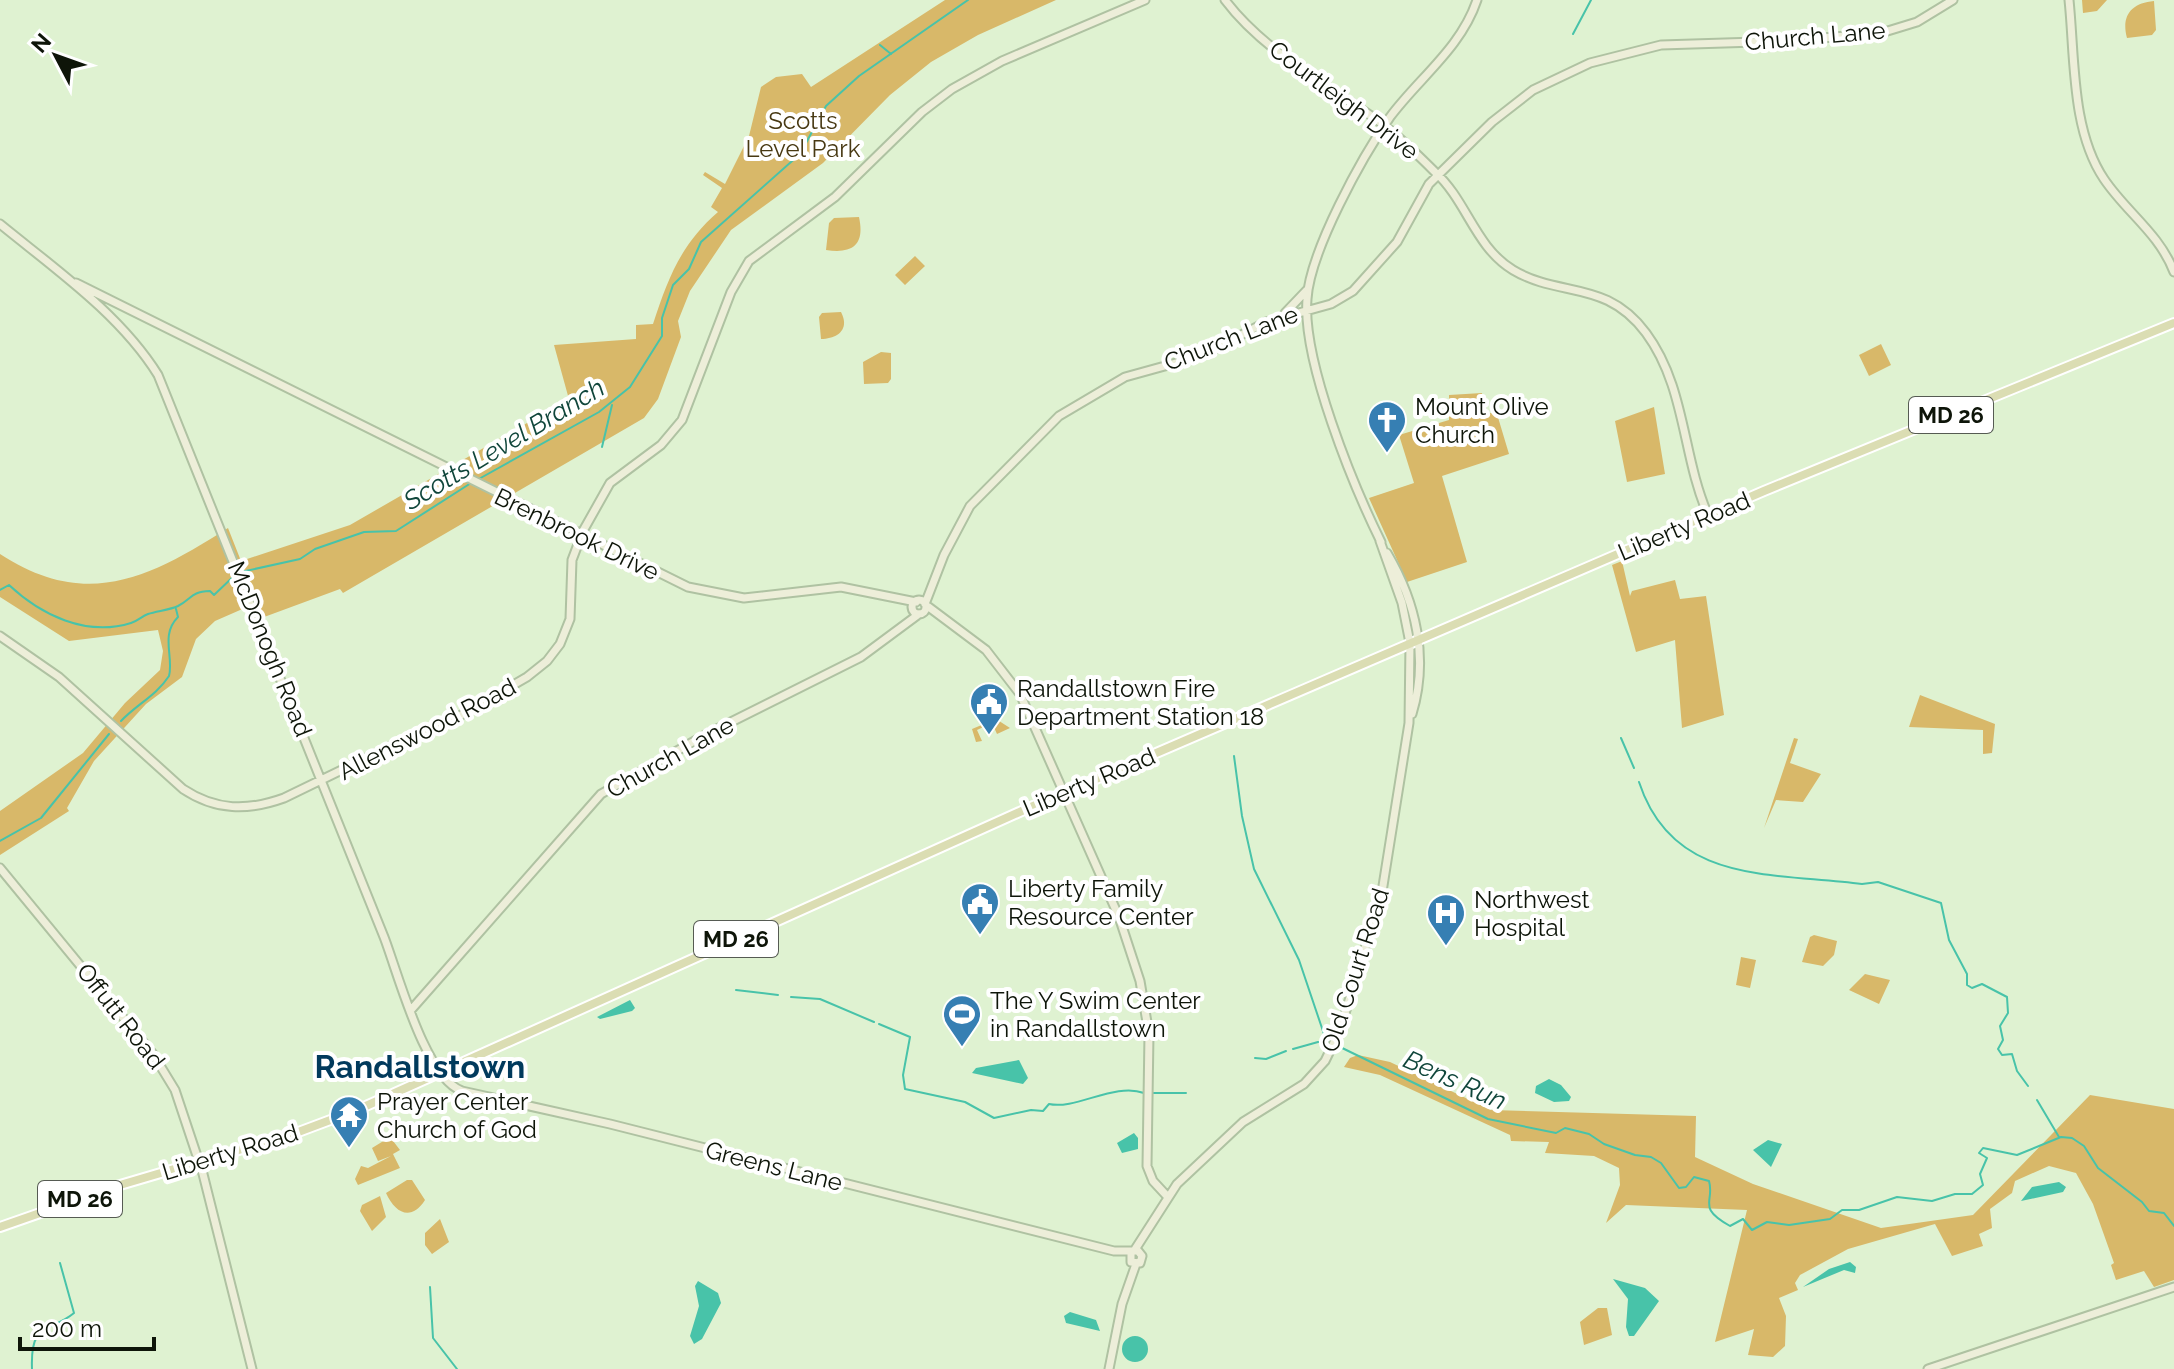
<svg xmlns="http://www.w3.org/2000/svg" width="2174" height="1369" viewBox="0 0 2174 1369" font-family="Raleway,sans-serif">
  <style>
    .green { fill: #d8b869 }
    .water { fill: #48c3a9 }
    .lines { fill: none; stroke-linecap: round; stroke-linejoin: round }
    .stream { stroke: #48c3a9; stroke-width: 2 }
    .secondary-casing { stroke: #afc2a2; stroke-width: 11 }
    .primary-casing { stroke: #fff; stroke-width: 12 }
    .secondary { stroke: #edeed9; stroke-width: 7 }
    .primary { stroke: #dbddb3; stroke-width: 8 }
    .labels { text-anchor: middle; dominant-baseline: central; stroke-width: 8; stroke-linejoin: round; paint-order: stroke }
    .shield { fill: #fff; stroke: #565b53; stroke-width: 2 }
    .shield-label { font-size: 22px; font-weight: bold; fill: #0e1509 }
    .street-label { font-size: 24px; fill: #0e1509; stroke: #fff }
    .park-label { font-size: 24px; fill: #483913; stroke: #fff }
    .poi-label { font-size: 24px; fill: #0e1509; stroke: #fff; text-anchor: start }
    .water-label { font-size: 26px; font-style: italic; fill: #10463b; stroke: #fff }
    .district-label { font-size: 32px; font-weight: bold; fill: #013a5c; stroke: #fff }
  </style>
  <rect width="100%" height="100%" fill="#dff2d1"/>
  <path class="green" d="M945,0H1056L978,35L931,62L890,95L823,163L731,230L690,291L678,321L681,337L658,399L644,418L343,593L340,589L253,621L247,607L215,621L196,639L182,677L146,704L94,761L67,808L69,811L0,855V811L83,753L125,703L160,670L163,651L158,630L69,641L0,597V554C87,611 151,577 228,528L241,561L350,525L546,412L558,411L570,403L554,345L636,339V325L653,324C668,278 681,244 718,212L711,207L722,188L703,175L705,172L725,184L749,136L761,87L776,77L802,74L811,87Z
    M2082,0H2107L2097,11L2083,13Z
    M2154,1L2156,30L2152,35L2127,38C2121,16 2131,3 2154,1Z
    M859,217C865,245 853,254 826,250L829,223L834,218Z
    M915,256L925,266L905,285L895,275Z
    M841,312C850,329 838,339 821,339L819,317L822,313Z
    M1881,344L1891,365L1869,376L1859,355Z
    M881,352L891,353V379L888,383L864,384L863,362Z
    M1482,393L1483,412L1497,414L1509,454L1442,476L1467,562L1407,582L1369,498L1414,483L1399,435L1449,420V395Z
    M1654,407L1665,474L1627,482L1615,421Z
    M1622,561L1630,596L1632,591L1675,580L1680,599L1706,596L1724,715L1682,728L1675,640L1636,652L1612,565Z
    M1920,695L1995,724L1992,753L1983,754V730L1909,727Z
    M996,719L1010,728L997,734L992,723L977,730L982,741L976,742L972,729Z
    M1794,738L1798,739L1790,763L1821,774L1803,802L1776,800L1764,828Z
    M1814,935L1837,941L1834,955L1823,966L1802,962L1810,937Z
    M1741,957L1756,960L1750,988L1736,985Z
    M1865,974L1890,980L1879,1004L1849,990Z
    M1358,1055L1390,1062L1491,1110L1696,1116L1695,1157L1753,1184L1881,1228L1973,1215L2090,1095L2174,1109V1280L2154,1287L2144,1271L2116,1280L2111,1265L2114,1263L2093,1204L2076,1173L2049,1166L2015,1181L2012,1193L1990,1209L1992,1228L1979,1234L1983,1246L1952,1256L1935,1224L1848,1249L1800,1275L1795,1283L1798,1290L1779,1298L1786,1316L1785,1346L1773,1357L1748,1355L1754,1329L1715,1342L1747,1210L1626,1205L1606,1223L1620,1185L1619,1168L1594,1156L1545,1153L1549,1142L1511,1141L1510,1135L1380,1075L1344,1067L1350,1058Z
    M390,1137L400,1150L393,1154L400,1168L358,1185L355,1179L361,1166L368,1168L391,1156L378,1161L372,1148Z
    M407,1180H412L425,1200C411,1222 395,1213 386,1193Z
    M380,1196L386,1217L372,1231L360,1211L362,1205Z
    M440,1219L449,1242L432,1254L425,1245V1233Z
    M1598,1308H1607L1612,1335L1584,1345L1580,1322Z"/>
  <path class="water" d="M630,1000L635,1008L632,1011L600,1019L597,1017Z
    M1019,1060L1028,1078L1023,1084L972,1073L976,1068Z
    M1549,1079L1561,1085L1571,1097L1569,1101L1554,1102L1535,1093L1536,1086Z
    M1134,1133L1138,1138V1149L1122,1153L1117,1143Z
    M1768,1140L1782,1144L1771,1167L1753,1150Z
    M2059,1182L2066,1187L2063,1192L2021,1201L2032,1187Z
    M1850,1262L1856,1267L1855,1273L1844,1270L1803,1287L1829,1269Z
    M1613,1279L1645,1288L1659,1301L1634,1336H1629L1626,1327L1628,1299Z
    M698,1281L718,1293L721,1303L702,1339L694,1344L690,1336L699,1306L695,1286Z
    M1070,1312L1096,1320L1100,1331L1066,1323L1064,1316Z
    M1122 1349a13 13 0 1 1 26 0a13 13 0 1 1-26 0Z"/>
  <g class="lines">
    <path class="stream" d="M1573,34L1591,0
      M880,45L891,54
      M602,447L612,405
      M477,480L599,412L630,387L662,336V318L673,285L689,269L701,242L800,154L826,106L859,76L968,0
      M241,572L300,559L315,549L364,532L396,531L471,483
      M0,590L9,585C41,615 86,637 131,623C138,621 142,616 148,614C157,611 170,610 178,606C193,598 190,592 210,591L214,595L235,575
      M121,721C137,704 156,696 169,676C174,657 160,635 178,617L176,609
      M1621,738L1634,768
      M1234,756L1242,816L1254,869L1299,960L1326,1040
      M1639,782C1673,886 1773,872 1862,884L1878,882L1941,903L1949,940L1967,974V985L1972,988L1982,984L2007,997L2008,1013L2000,1026L2003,1040L1998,1049L2002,1055L2012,1054L2017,1071L2028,1086
      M0,841L41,818L109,734
      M736,990L778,995
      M791,997L820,999L874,1022
      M879,1024L910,1037L903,1075L905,1089L965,1102L994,1118L1031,1110L1043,1111L1049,1104C1076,1110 1115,1082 1144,1093
      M1336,1045L1488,1119L1556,1133L1565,1128L1589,1134L1604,1144L1635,1155L1651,1157L1661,1163L1679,1188L1686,1187L1694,1177L1709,1181C1715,1202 1696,1207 1730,1226L1743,1219L1752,1230L1767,1222L1789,1225L1830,1219L1842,1210H1859L1897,1197L1932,1201L1955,1194H1972L1983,1185L1980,1174L1987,1158L1979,1153L1983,1148L2017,1155L2061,1137L2072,1138L2084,1146L2098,1168L2142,1202L2149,1211L2164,1213L2174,1226
      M1293,1049L1318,1042H1330
      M1255,1058L1266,1059L1286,1051
      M1150,1093H1186
      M2037,1100L2059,1137
      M430,1287L433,1338L457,1369
      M32,1369C30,1320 50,1333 74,1313L60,1263"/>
    <g class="secondary-casing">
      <path id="secondary" d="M1225,0C1265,53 1328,84 1381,123C1400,137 1418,155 1435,172C1467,201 1475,247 1513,270C1560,298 1606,279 1646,333C1686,387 1682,456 1708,515
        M2069,0C2075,57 2071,130 2104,179C2126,212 2159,233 2174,272
        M0,224C55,269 120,314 158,375L384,937C398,973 425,1078 462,1091L610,1124L1114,1251H1138L1142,1256L1140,1263L1131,1262V1253
        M76,283L688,587L744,598L841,587L916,602
        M1285,313L1307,290
        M1381,542C1353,485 1302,361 1307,299C1310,251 1362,157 1390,117C1419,78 1461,48 1477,0
        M1387,553C1416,602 1429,658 1412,714
        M912 607a7 7 0 1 1 14 0a7 7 0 1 1-14 0Z
        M925,604L944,555L970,506L1059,416L1125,377L1201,356L1266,322L1331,304L1353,291L1397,242L1429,184L1492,122L1533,90L1590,63L1661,45L1787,41L1881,33L1917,22L1953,0
        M926,605L986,650L1020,694L1119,917L1140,981L1149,1034L1147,1166L1153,1181L1166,1195
        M0,636L59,677L183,789C216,811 248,811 284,798L391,746L437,729L527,677L547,661L560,644L570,619L572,560L583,531L610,483L661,445L682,420L731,292L749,261L835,197L922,112L952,89L1002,61L1145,0
        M0,868L153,1054L175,1090L203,1174L252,1369
        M410,1011L601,794L705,735L861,657L919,614
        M1134,1251L1177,1184L1243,1122L1304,1084L1325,1061L1340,1030L1382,892L1409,723L1410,643L1402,603L1380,541
        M1109,1369L1122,1304L1136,1264
        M1928,1369L2174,1287"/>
    </g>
    <g class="primary-casing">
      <path id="primary" d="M0,1227L120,1185L293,1134L357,1110L1024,810L1764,491L2174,323"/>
    </g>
    <use href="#secondary" class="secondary"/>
    <use href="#primary" class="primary"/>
  </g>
  <defs>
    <g id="church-pin" transform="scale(2)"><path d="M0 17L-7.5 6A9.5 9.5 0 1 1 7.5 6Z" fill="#367fb3" stroke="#fff"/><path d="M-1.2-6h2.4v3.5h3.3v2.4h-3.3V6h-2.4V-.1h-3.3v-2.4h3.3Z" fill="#fff"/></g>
    <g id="civic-pin" transform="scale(2)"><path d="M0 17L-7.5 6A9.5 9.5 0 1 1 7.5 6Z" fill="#367fb3" stroke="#fff"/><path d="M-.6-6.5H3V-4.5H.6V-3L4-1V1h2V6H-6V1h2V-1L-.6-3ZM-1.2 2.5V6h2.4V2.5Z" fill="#fff"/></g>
    <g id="hospital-pin" transform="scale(2)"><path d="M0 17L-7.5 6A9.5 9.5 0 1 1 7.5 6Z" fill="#367fb3" stroke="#fff"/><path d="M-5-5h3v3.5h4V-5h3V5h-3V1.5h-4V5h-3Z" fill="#fff"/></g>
    <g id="stadium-pin" transform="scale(2)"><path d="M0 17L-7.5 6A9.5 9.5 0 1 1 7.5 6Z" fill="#367fb3" stroke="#fff"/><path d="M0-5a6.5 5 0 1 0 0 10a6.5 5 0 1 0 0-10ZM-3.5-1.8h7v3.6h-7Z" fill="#fff"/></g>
    <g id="temple-pin" transform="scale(2)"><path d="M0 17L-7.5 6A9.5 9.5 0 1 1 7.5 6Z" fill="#367fb3" stroke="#fff"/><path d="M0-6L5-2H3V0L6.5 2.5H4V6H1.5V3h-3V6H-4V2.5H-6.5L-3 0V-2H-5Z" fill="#fff"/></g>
  </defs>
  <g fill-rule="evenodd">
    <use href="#church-pin" x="1387" y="420"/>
    <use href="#civic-pin" x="989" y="702"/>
    <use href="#civic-pin" x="980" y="902"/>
    <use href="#hospital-pin" x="1446" y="913"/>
    <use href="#stadium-pin" x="962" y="1014"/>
    <use href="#temple-pin" x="349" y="1115"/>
  </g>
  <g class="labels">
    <g class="shield">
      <rect x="1909" y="397" width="84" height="36" rx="6"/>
      <rect x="694" y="921" width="84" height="36" rx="6"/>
      <rect x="38" y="1181" width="84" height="36" rx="6"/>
    </g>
    <g class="shield-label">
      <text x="1951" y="415">MD 26</text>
      <text x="736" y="939">MD 26</text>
      <text x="80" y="1199">MD 26</text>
    </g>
    <g class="street-label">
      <text transform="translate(1815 36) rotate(-5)">Church Lane</text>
      <text transform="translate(1344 100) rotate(37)">Courtleigh Drive</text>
      <text transform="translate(1231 338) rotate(-21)">Church Lane</text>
      <text transform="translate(1684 526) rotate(-23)">Liberty Road</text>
      <text transform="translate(577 534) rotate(26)">Brenbrook Drive</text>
      <text transform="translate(270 649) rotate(68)">McDonogh Road</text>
      <text transform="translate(427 729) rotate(-27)">Allenswood Road</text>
      <text transform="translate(670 757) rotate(-29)">Church Lane</text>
      <text transform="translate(1089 782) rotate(-23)">Liberty Road</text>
      <text transform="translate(1355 970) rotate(-72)">Old Court Road</text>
      <text transform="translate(121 1016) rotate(52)">Offutt Road</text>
      <text transform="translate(230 1152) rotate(-17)">Liberty Road</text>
      <text transform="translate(774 1166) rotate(14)">Greens Lane</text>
    </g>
    <g class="park-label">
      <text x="803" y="120">Scotts<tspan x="803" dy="28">Level Park</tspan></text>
    </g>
    <g class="poi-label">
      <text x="1415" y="406">Mount Olive<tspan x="1415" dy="28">Church</tspan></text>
      <text x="1017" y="688">Randallstown Fire<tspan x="1017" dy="28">Department Station 18</tspan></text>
      <text x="1008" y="888">Liberty Family<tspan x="1008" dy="28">Resource Center</tspan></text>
      <text x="1474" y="899">Northwest<tspan x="1474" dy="28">Hospital</tspan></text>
      <text x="990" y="1000">The Y Swim Center<tspan x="990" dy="28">in Randallstown</tspan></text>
      <text x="377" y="1101">Prayer Center<tspan x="377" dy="28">Church of God</tspan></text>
    </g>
    <g class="water-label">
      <text transform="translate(504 444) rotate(-31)">Scotts Level Branch</text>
      <text transform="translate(1455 1080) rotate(24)">Bens Run</text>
    </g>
    <g class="district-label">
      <text x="420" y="1066">Randallstown</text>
    </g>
  </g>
  <g transform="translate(56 56) rotate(311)" stroke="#ffffff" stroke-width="6" paint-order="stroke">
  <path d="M0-6L14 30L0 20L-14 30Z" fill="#0e1509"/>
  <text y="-12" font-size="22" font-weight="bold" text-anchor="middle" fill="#0e1509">N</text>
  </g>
  <path d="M20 1337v12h134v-12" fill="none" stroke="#0e1509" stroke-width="4"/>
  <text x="32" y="1337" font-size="24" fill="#0e1509" stroke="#ffffff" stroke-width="6" paint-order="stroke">200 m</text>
</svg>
